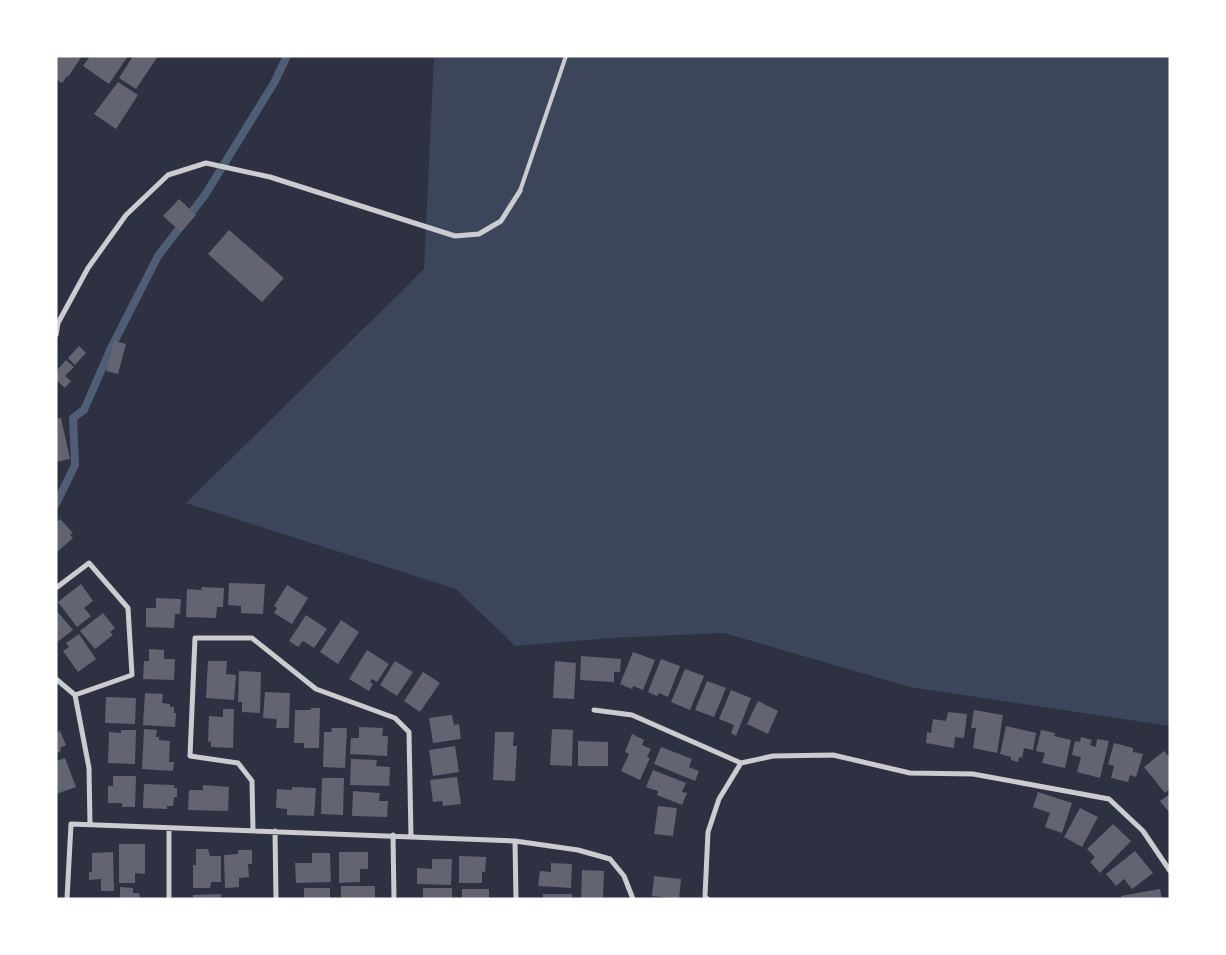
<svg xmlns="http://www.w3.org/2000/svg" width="1226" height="955" viewBox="0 0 1226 955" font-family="Georgia,serif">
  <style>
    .green { fill: #3c4559 }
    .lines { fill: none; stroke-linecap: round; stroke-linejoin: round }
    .stream { stroke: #4f5d75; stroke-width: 8 }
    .building { fill: #626471 }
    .service { stroke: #caccd0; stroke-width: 4 }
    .minor { stroke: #caccd0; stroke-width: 5 }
  </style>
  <rect width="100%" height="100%" fill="#2d3142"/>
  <path class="green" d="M434,56H1170V726L910,687L724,633L611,638L515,646L456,589L186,503L424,269Z"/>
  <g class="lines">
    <path class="stream" d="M56,504L75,465L73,418L84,410L111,348L158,256L205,195L274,83L287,56"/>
  </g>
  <path class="building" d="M56,56H82L68,77L67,76L62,83L56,79Z
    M90,56H128L109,84L83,66Z
    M133,56H158L136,89L119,78Z
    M118,82L138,95L116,129L94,114Z
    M179,199L196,215L181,232L163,216Z
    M229,230L284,278L262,302L208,254Z
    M114,341L126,344L118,374L106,371Z
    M79,346L86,353L75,365L68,358Z
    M66,360L74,367L65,376L71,381L65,388L56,380V371Z
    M61,418L70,459L56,462V419Z
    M60,519L73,533L70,535L73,538L56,553V523Z
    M229,583L265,584L263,614L241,613V606L228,605Z
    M81,584L93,601L84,608L91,616L77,627L58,602Z
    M287,585L308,598L292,624L274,613L277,608L274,606Z
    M202,587L224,588L223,607H217L216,618L186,617L187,589L201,590Z
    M156,598L181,599L180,614H175L174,628L146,627V608H156Z
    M56,610L73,630L56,643Z
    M103,613L115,628L110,632L113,635L95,649L80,631Z
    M306,615L327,629L314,648L303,641L298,647L289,641Z
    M341,620L359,632L338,664L320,652Z
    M79,634L96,659L78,672L63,651L69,647L66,643Z
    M149,649L164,650V659H175L174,680L143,679L144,661H149Z
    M367,650L389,664L377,682L372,679L370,682L373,684L369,691L349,679Z
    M633,652L655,660L643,690L633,686L632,689L620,684Z
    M581,656L621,659L620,672H614V682L580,680Z
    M661,659L680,666L668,697L659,693L657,696L648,692Z
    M208,661H227L226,674L236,675L234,700L206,698Z
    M395,661L413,672L397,696L380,685Z
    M555,661L576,663L574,699L553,698Z
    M685,669L704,676L690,710L671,702Z
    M239,671L261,672L260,713L242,712V702H238Z
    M423,672L440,683L420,712L404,701Z
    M707,681L726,688L714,717L695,710Z
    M731,690L751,698L736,736L731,733L734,725L719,719Z
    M265,692L290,693L289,728H276L277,719L263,718Z
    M145,693L163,694L162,703L170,704V707H174V713H176L175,727L143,725Z
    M106,697L136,698L135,724L105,723Z
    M758,701L778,711L768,734L747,724Z
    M311,708H320L319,748H304V743H294L295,710H311Z
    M223,709H234L233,748L211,747V741L208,742L209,716L223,717Z
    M974,710L1003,715L997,753L973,748L976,728H971Z
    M948,712L967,714L964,738L955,737L954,748L926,743L927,732L931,733L933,719L946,721Z
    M452,715L454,725L459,724L461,739L433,743L429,718Z
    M1006,726L1036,733L1033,750L1024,748L1022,758L1019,757L1018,762L1011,760V757L1000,754Z
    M359,727L383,728L382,736H388L387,756L350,754L351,738H359Z
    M332,728H347L345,768L323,767L324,732H331Z
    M144,729L157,730L156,737H159V740L170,741L169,762H174L173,771L142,769Z
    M552,729L573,730L572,766L550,765Z
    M121,730H136L135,764L108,763L109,732L121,733Z
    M1041,730L1055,733L1054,736L1071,740L1065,768L1042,763L1045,753L1036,751Z
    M60,731L66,745L60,748L61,751L56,754V733Z
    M495,732H514L513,746H517L515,781L493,780Z
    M632,734L644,740L642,745L651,749L647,757L650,758L640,780L621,771L629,754L625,752Z
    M1081,737L1092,740L1090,745L1096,747L1097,739L1109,741L1100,778L1077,772L1081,757L1072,755L1075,741L1080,742Z
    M578,741L608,742V766H578Z
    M1114,743L1133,748V752L1143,754L1136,777L1130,775L1128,782L1111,778L1114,766L1108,764Z
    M455,746L459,772L433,776L429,750Z
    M661,747L692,759L689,767L699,771L695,781L654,764Z
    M1164,751L1170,758V788L1165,793L1144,767Z
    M65,758L76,787L56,794V761Z
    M351,759L377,760L376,766L390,767L389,786L350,785Z
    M653,770L686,783L682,792L687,793L682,805L657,795L658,791L646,787Z
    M113,776H136L135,807H122V803H108V786H113Z
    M457,777L461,804L443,806L442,801L433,802L430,780Z
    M322,778H344L343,815L321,814Z
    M144,784L174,785V788H177V797H174L173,806H167V809L143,808Z
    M203,785L229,787L228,811L188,810L189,790H203Z
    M292,787L316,788L314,816L287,815V809L276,808L277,789L292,790Z
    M353,791L380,793L379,801H388L387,817L352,816Z
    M1038,792L1072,803L1062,833L1045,827L1050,813L1033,807Z
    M1170,794V813L1160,801Z
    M658,806L677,808L673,836L654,834Z
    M1080,808L1098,817L1082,847L1064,837Z
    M1113,824L1131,841L1100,873L1090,862L1095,857L1087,849Z
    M119,844H145V874L135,873V883H119Z
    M196,849H208L210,856H221V882H211L210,888H193V865H196Z
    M238,850H252V864H248L249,877L239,878V887L225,888L224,855L238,854Z
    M1135,851L1153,873L1132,889L1124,879L1116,886L1106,874Z
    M113,852L114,891H101V879L89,880V872H92V853Z
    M339,852H368V869H360V882L339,883Z
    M312,853H330L331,882L296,883L295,863H312Z
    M459,856L486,857L485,872H482V883H459Z
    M432,859H452L451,885L417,884V868L432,869Z
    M551,863L572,864L571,888L538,886L540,871L551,872Z
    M582,870L604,871L603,899H581Z
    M654,876L681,879L679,899L652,896Z
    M341,886H375V899H341Z
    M120,887L133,888V893H139L140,899H120Z
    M304,888H330V899H304Z
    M423,888H452V899H423Z
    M462,889H489V899H462Z
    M1160,889L1162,899H1122L1121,896Z
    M221,894V899H193V895Z
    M543,894H572V899H543Z"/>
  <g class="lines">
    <path class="service" d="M520,191L566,56"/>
    <path class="minor" d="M56,335L58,323L88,268L126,215L168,175L206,163L270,177L455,236L479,234L501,221L520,191
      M56,588L89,563L128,608L132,675L75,695
      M56,679L75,695L89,768L90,825
      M594,710L632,715L741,763
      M253,831L252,781L238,763L190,756L195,638H252L316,689L395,718L409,732L411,837
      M275,831L276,899
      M393,835L394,899
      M515,841L516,899
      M67,899L71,824L515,841L578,850L610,859L624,876L633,899
      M169,899V828
      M707,899L705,896L708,832L719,799L741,763L773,756L833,755L910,773L973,774L1109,799L1143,831L1170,871"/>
  </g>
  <rect width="1226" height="955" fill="none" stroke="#ffffff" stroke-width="115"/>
</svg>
